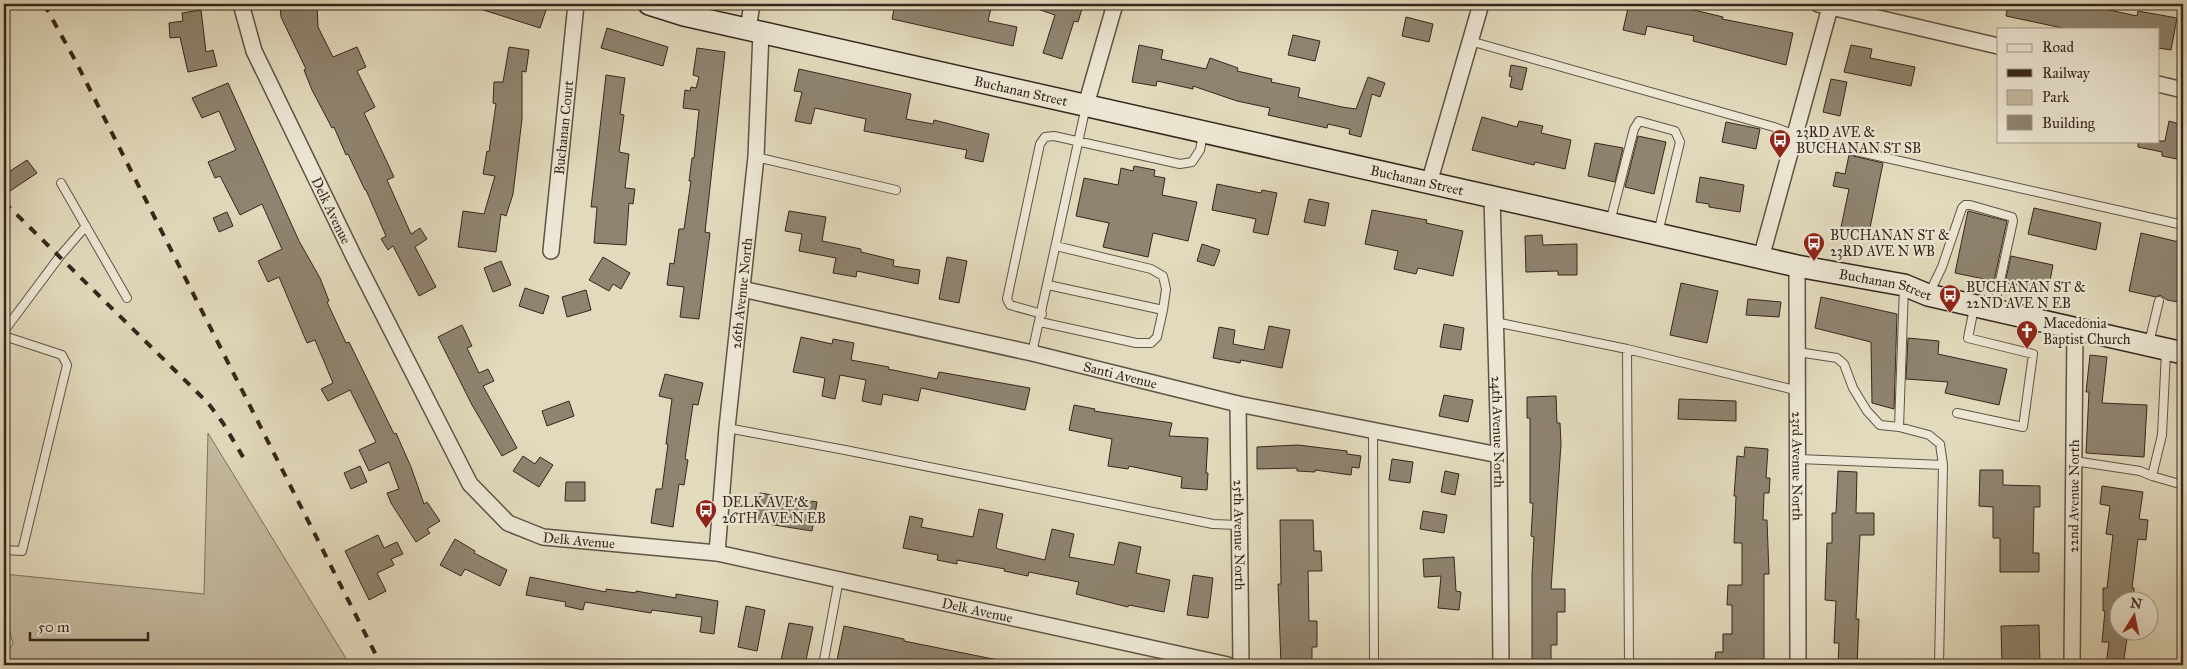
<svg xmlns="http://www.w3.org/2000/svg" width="2187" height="669" viewBox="0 0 2187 669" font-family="'IM FELL Great Primer',serif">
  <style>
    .green { fill: #c5bba2; stroke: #7e7060 }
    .building { fill: #8f8470; stroke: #36261d }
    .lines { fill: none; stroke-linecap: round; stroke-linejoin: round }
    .lane-casing { stroke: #615345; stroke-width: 10 }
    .street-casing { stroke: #615345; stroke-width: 18 }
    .secondary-casing { stroke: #36261d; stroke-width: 24 }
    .lane { stroke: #ece7d4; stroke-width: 8 }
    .street { stroke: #ece7d4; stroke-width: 15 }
    .secondary { stroke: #ece7d4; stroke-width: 21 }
    .rail { stroke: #36261d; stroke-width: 4; stroke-dasharray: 9 9; stroke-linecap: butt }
    .labels { text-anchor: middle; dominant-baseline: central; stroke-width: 4.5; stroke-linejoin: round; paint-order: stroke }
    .street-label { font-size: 14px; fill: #36261d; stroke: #ece7d4 }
    .poi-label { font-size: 14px; fill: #36261d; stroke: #ece7d4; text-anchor: start }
  </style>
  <rect width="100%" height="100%" fill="#e2dabd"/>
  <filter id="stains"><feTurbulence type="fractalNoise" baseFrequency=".004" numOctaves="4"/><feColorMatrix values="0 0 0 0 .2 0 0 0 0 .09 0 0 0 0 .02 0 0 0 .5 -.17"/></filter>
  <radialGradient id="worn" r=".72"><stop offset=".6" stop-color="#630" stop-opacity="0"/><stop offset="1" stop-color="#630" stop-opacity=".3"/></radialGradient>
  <path class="green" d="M208,433L350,665H4V654L13,644L4,608V574L204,594Z"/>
  <path class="building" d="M280,4H317L318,27L333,57L357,47L366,67L357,71L375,107L364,113L394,177L387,180L411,234L420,228L427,239L415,247L436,287L419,296L393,246L388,250L381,239L386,236L366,190H365L348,154L346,155L334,127L332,128L312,90L304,70L306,69L281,17Z
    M475,4H528L546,10L540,28L474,7Z
    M895,4H992L988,21L1017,27L1013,46L892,19Z
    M1029,4H1078L1077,7L1082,9L1078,22L1074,21L1062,59L1043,53L1055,15L1029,6Z
    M1629,4H1691L1690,9L1723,17L1722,19L1793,33L1786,65L1693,41L1694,36L1647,26L1645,35L1623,30Z
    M2008,4H2082L2137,16L2138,11L2177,18L2171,50L2158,48V29H2067L2006,16Z
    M201,10L206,52L213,50L217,66L188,72L180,37L170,38L169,23L183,21L182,13Z
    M1406,17L1433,24L1429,42L1402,36Z
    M607,28L668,47L663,66L601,48Z
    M1293,35L1320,41L1315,61L1288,55Z
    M1139,45L1163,50L1161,59L1206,69L1210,58L1238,68L1237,71L1272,79L1271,82L1300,88L1298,97L1342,107L1356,109L1368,77L1385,83L1380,97L1372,94L1361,137L1349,134L1350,129L1328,124L1327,128L1268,115L1270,108L1237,101L1193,86V89L1157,81L1156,86L1132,82Z
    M1851,45L1872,49L1870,58L1915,67L1911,86L1844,72Z
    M509,47L529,50L526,72L522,71V119L513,194L506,216L501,214L496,252L458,247L463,211L484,214L495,176L483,174L487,151L489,152L496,104L493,103L494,82H503Z
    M697,48L725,52L705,232L710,233L699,319L680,317L684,287L667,285L670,263L674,264L679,229H684L691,181H689L692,158H694L699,110L683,108L685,90L690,91L691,87L696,88L699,77L693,75Z
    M1511,65L1527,68L1522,90L1510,87L1512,77L1509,76Z
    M799,69L911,94L906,119L933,124L934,120L989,134L983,162L965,158L967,150L864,131L866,119L815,108L811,124L795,121L802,92L794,91Z
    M606,75L625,78L620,114L624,115L619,152L629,154L625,188L635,189L633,204L629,203L626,245L594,243L597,207H591Z
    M1831,79L1847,82L1840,116L1823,112Z
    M228,83L299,241L320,278L329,301L327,302L346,343L349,342L394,434L396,433L411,467L424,504L427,502L440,521L427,529L430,533L416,542L391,503L387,493L399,489L389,462L369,471L359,450L376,442L350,390L328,401L321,389L333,383L315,340L307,343L279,277L268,282L258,261L282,249L262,204L240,215L220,176L215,178L208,162L236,150L219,111L202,118L192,98Z
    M1482,117L1517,127L1519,121L1543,126L1541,133L1571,140L1565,169L1535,162L1534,165L1472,150Z
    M2169,121L2183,125L2182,160L2162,156V152L2138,147V141H2165Z
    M1726,122L1760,129L1756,149L1722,142Z
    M1638,136L1666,142L1654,194L1625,187Z
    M1595,143L1623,148L1615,182L1588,176Z
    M1849,155L1883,163L1869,233L1841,227L1849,189L1833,186L1836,172L1845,174Z
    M27,160L37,173L4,195V175Z
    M1134,166L1155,170L1154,176L1165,178L1162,195L1197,202L1188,241L1153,233L1148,257L1103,247L1109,223L1076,216L1084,178L1118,185L1121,168L1133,171Z
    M1700,177L1744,185L1740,212L1709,207V204L1696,202Z
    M1217,184L1261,193L1262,190L1277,193L1268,235L1253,232L1256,219L1212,210Z
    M1309,199L1329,203L1325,226L1304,222Z
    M2034,208L2101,223L2096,250L2028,234Z
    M1372,210L1427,220L1426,223L1463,231L1453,276L1418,268L1416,274L1394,269L1398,251L1365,244Z
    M789,211L826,217L822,241L861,249V252L894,260L893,266L920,270L918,284L857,271L856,277L833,273L836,258L799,251L802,234L785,231Z
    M1968,211L2007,221L1994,281L1955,273Z
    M227,212L233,226L219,232L213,218Z
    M2141,233L2183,243V303L2167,300L2160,295L2156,297L2129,291Z
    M1542,235L1543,245L1577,244V275H1558V271L1526,272L1525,236Z
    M1202,244L1220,250L1214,266L1197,261Z
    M2011,256L2053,265L2048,291L2005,283Z
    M603,257L630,273L621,289L613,284L609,291L589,280Z
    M947,257L967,261L959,303L939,299Z
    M501,261L511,285L493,292L484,268Z
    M1681,283L1718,291L1707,343L1670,335Z
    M525,288L549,296L543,314L519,306Z
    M586,290L591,310L567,317L562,297Z
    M1821,297L1897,314L1894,409L1872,403L1871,342L1815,328Z
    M1748,299L1781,302L1779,317L1746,315Z
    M1444,324L1464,328L1461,350L1440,347Z
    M462,325L472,346L467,348L479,373L488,369L494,381L483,386L517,448L502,456L472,405L438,337Z
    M1269,326L1290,330L1282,368L1241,360L1240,363L1213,358L1219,327L1235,330L1233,344L1264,350Z
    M801,337L832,344L833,339L854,343L851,360L889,367L888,369L937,379L939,372L1030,388L1025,410L921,388L918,401L883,394L881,405L862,401L866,380L840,375L835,399L822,396L825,378L793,372Z
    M1908,338L1939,341L1938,354L2007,369L1999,405L1945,393L1948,382L1906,379Z
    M2090,355L2107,357L2102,403L2147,405L2144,457L2086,453L2089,392H2086Z
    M665,374L703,383L698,405L693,404L685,459L688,460L684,485L679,484L673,527L651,523L656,489H662L668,444H666L672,399L659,396Z
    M1444,395L1473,400L1468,422L1439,416Z
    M1556,396L1557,423H1560L1561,444L1551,589H1565V612H1557V645H1551V665H1532V575L1534,537L1531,536L1533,503H1530V418H1527V397Z
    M1679,399L1736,401V421L1678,419Z
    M569,401L574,416L547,426L542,411Z
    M1074,405L1095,409L1094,411L1172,423L1169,436L1208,438L1206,473H1208L1207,490L1181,488L1182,477L1129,466L1128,469L1108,466L1112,439L1069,430Z
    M1298,445L1347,451V454L1361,456L1359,468L1352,467L1351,475L1315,470V472L1297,471V468L1257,469V447Z
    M1745,447L1768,449L1766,478H1770L1769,493H1764L1763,520H1767L1769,574H1764V665L1714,664L1716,652H1723V634H1732V605H1727L1728,585H1742V543H1734L1736,496H1734L1737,456L1744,457Z
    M523,456L535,464L540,457L553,465L539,487L513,471Z
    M1392,459L1413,462L1410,483L1389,480Z
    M360,466L367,482L351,489L344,473Z
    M1980,470H2003V485L2040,486V507H2034L2033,553H2039V572H2000V538H1993V507L1979,506Z
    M1445,471L1459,474L1455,495L1441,492Z
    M1838,471L1857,472L1856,513H1874V535H1860L1856,619H1859L1857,665H1838L1839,643H1834L1836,601L1825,600L1827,543H1832V513H1836Z
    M566,482H585V501H565Z
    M2102,486L2143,492L2139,519L2148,520L2146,540L2138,539L2132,588H2134V602H2120V632H2128L2123,665H2106L2109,642H2102L2105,611H2103V588H2107L2113,535L2106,534L2110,506L2100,504Z
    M760,493L817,502L812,531L755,522Z
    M979,509L1003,514L996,547L998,549L1045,560L1052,529L1074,534L1069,557L1114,565L1119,542L1141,547L1136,573L1170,580L1164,612L1129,605L1128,607L1076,594L1079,582L1029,572L1028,576L1004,571L1005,569L957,560V564L937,560L938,555L903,548L910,516L923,519L921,527L973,537Z
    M1423,511L1447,515L1444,533L1420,529Z
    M1280,520H1313L1314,551H1321L1322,571H1308L1309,621H1317V647H1312V665H1281L1278,584H1281Z
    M378,535L384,548L397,542L403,554L391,559L394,565L377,573L386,591L369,600L345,551Z
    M455,539L475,551L474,553L507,570L500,586L465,569L461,576L440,565Z
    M1454,557L1456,591L1461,592L1459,610L1438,608L1441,576L1424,577L1423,559Z
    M1193,575L1213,578L1208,618L1187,615Z
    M530,577L606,592V589L636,593V591L676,598V594L718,601L714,634L700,632L702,617L652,610L651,613L585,602L583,610L565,606L566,602L526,595Z
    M746,606L765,610L757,651L738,647Z
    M789,623L813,627L805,665H780Z
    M2039,625L2040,665H2002L2001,626Z
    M844,626L904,639V641L998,660L997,665H836Z"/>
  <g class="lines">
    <g class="lane-casing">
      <path id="lane" d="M1470,41L1774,127L1795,135L1838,147L2183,225
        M756,157L896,190
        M61,183L127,298
        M1610,222L1634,129L1639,121L1675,131L1680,142L1658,233
        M1048,285L1163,310L1166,289L1163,276L1151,269L1056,246
        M1904,287L1899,427L1929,435L1940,444L1943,465
        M1929,294L1942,267L1962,208L1965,205H1970L2012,217L2013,221L1994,308
        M1042,314L1010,305L1007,299L1040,144L1045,137L1054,136L1180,164L1192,162L1200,150L1203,134
        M1040,322L1136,343H1151L1157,337L1163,310
        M1495,322L1627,349L1799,391
        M4,331L60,256L86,226
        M4,336L62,355L67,365L22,551L4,550
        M2149,343L2159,301
        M1627,349L1629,665
        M1798,352L1837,358L1844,364L1853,388L1867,411L1880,425L1899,427
        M1032,353L1086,106
        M1957,413L2023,427L2033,354L1968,338L1974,308
        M727,428L845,450L1213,524L1238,525
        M1373,431L1374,665
        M1799,459L1943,465L1939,665
        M2074,461L2140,471L2152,476L2162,435L2166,352
        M2152,476L2183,485
        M823,665L839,579"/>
    </g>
    <g class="street-casing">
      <g id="street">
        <path id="s1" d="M241,4L254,51L355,259L470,484L508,523L543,537L717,553L1228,665"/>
        <path d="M1818,4L1998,46"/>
        <path d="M748,29L752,4"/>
        <path d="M2158,84L2183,90"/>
        <path d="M1086,105L1115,4"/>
        <path d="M1429,183L1481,4"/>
        <path id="s2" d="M1492,197L1499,455L1501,665"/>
        <path id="s3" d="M551,251L576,4"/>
        <path d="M1761,258L1831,4"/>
        <path id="s4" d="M1797,266L1798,665"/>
        <path id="s5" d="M742,289L1032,353L1238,404L1499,455"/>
        <path id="s6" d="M1238,404L1241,665"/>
        <path id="s7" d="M717,553L727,428L756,157L761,32"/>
        <path id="s8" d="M2072,665L2075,328"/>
      </g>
    </g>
    <g class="secondary-casing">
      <g id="secondary">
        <path id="s9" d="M649,4L684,15L1657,234L1797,266L1904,285L1928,295L2183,353"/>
      </g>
    </g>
    <use href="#lane" class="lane"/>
    <use href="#street" class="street"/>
    <use href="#secondary" class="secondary"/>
    <path class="rail" d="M44,4L75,60L381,665
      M4,202L208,403L223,423L246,462"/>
  </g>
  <defs>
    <g id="bus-pin" transform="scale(1.125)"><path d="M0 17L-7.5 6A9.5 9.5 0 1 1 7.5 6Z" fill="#8f2418" stroke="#ece7d4"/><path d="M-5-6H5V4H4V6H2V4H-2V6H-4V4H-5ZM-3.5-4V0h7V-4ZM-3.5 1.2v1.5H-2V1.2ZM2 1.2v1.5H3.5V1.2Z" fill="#fff"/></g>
    <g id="church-pin" transform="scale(1.125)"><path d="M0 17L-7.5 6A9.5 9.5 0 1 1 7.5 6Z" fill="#8f2418" stroke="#ece7d4"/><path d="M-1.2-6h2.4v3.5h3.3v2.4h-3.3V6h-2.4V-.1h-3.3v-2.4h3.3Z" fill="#fff"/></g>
  </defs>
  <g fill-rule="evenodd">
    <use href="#bus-pin" x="1780" y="140"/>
    <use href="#bus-pin" x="1814" y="243"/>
    <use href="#bus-pin" x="1950" y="295"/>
    <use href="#church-pin" x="2027" y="331"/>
    <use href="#bus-pin" x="706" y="510"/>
  </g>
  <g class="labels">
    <g class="street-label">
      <text stroke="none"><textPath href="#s9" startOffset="382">Buchanan Street</textPath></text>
      <text stroke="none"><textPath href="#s3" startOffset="124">Buchanan Court</textPath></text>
      <text stroke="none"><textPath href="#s9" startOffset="788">Buchanan Street</textPath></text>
      <text stroke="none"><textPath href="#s1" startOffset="226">Delk Avenue</textPath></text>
      <text stroke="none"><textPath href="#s9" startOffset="1268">Buchanan Street</textPath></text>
      <text stroke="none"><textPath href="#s7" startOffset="261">26th Avenue North</textPath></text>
      <text stroke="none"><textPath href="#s5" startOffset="388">Santi Avenue</textPath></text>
      <text stroke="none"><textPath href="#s2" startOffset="235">24th Avenue North</textPath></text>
      <text stroke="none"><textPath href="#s4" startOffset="200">23rd Avenue North</textPath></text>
      <text stroke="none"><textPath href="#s8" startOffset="169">22nd Avenue North</textPath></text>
      <text stroke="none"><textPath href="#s6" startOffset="131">25th Avenue North</textPath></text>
      <text stroke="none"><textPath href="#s1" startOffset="661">Delk Avenue</textPath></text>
      <text stroke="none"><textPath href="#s1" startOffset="1066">Delk Avenue</textPath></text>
    </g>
    <g class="poi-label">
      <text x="1796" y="132">23RD AVE &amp;<tspan x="1796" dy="16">BUCHANAN ST SB</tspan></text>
      <text x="1830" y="235">BUCHANAN ST &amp;<tspan x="1830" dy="16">23RD AVE N WB</tspan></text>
      <text x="1966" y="287">BUCHANAN ST &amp;<tspan x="1966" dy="16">22ND AVE N EB</tspan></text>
      <text x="2043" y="323">Macedonia<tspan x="2043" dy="16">Baptist Church</tspan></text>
      <text x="722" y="502">DELK AVE &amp;<tspan x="722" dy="16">26TH AVE N EB</tspan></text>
    </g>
  </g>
  <rect width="2187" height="669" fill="none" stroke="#e2dabd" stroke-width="20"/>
  <rect x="5" y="5" width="2177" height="659" fill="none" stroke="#36261d" stroke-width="2.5"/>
  <rect x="10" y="10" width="2167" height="649" fill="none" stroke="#36261d"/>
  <rect x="1997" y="28" width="162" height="115" fill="#ece7d4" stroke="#a39a8b"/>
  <rect x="2007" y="44" width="25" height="8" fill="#ece7d4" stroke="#a39a8b"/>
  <text x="2042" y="52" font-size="15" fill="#36261d">Road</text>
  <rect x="2007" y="69" width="25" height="8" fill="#36261d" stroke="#a39a8b"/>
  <text x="2042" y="78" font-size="15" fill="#36261d">Railway</text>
  <rect x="2007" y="90" width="25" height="15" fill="#c5bba2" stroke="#a39a8b"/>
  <text x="2042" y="102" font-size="15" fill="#36261d">Park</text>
  <rect x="2007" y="115" width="25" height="15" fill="#8f8470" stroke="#a39a8b"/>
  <text x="2042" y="128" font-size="15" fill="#36261d">Building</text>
  <g transform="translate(2134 616) rotate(10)"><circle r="24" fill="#ece7d4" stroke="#a39a8b"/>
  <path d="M0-4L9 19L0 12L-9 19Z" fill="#8f2418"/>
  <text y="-8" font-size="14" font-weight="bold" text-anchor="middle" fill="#36261d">N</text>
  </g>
  <path d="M30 632v8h118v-8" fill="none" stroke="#36261d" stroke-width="2.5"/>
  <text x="38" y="632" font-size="15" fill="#36261d" stroke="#ece7d4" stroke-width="4" paint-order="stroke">50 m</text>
  <rect width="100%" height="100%" filter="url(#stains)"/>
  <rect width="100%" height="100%" fill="url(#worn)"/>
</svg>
